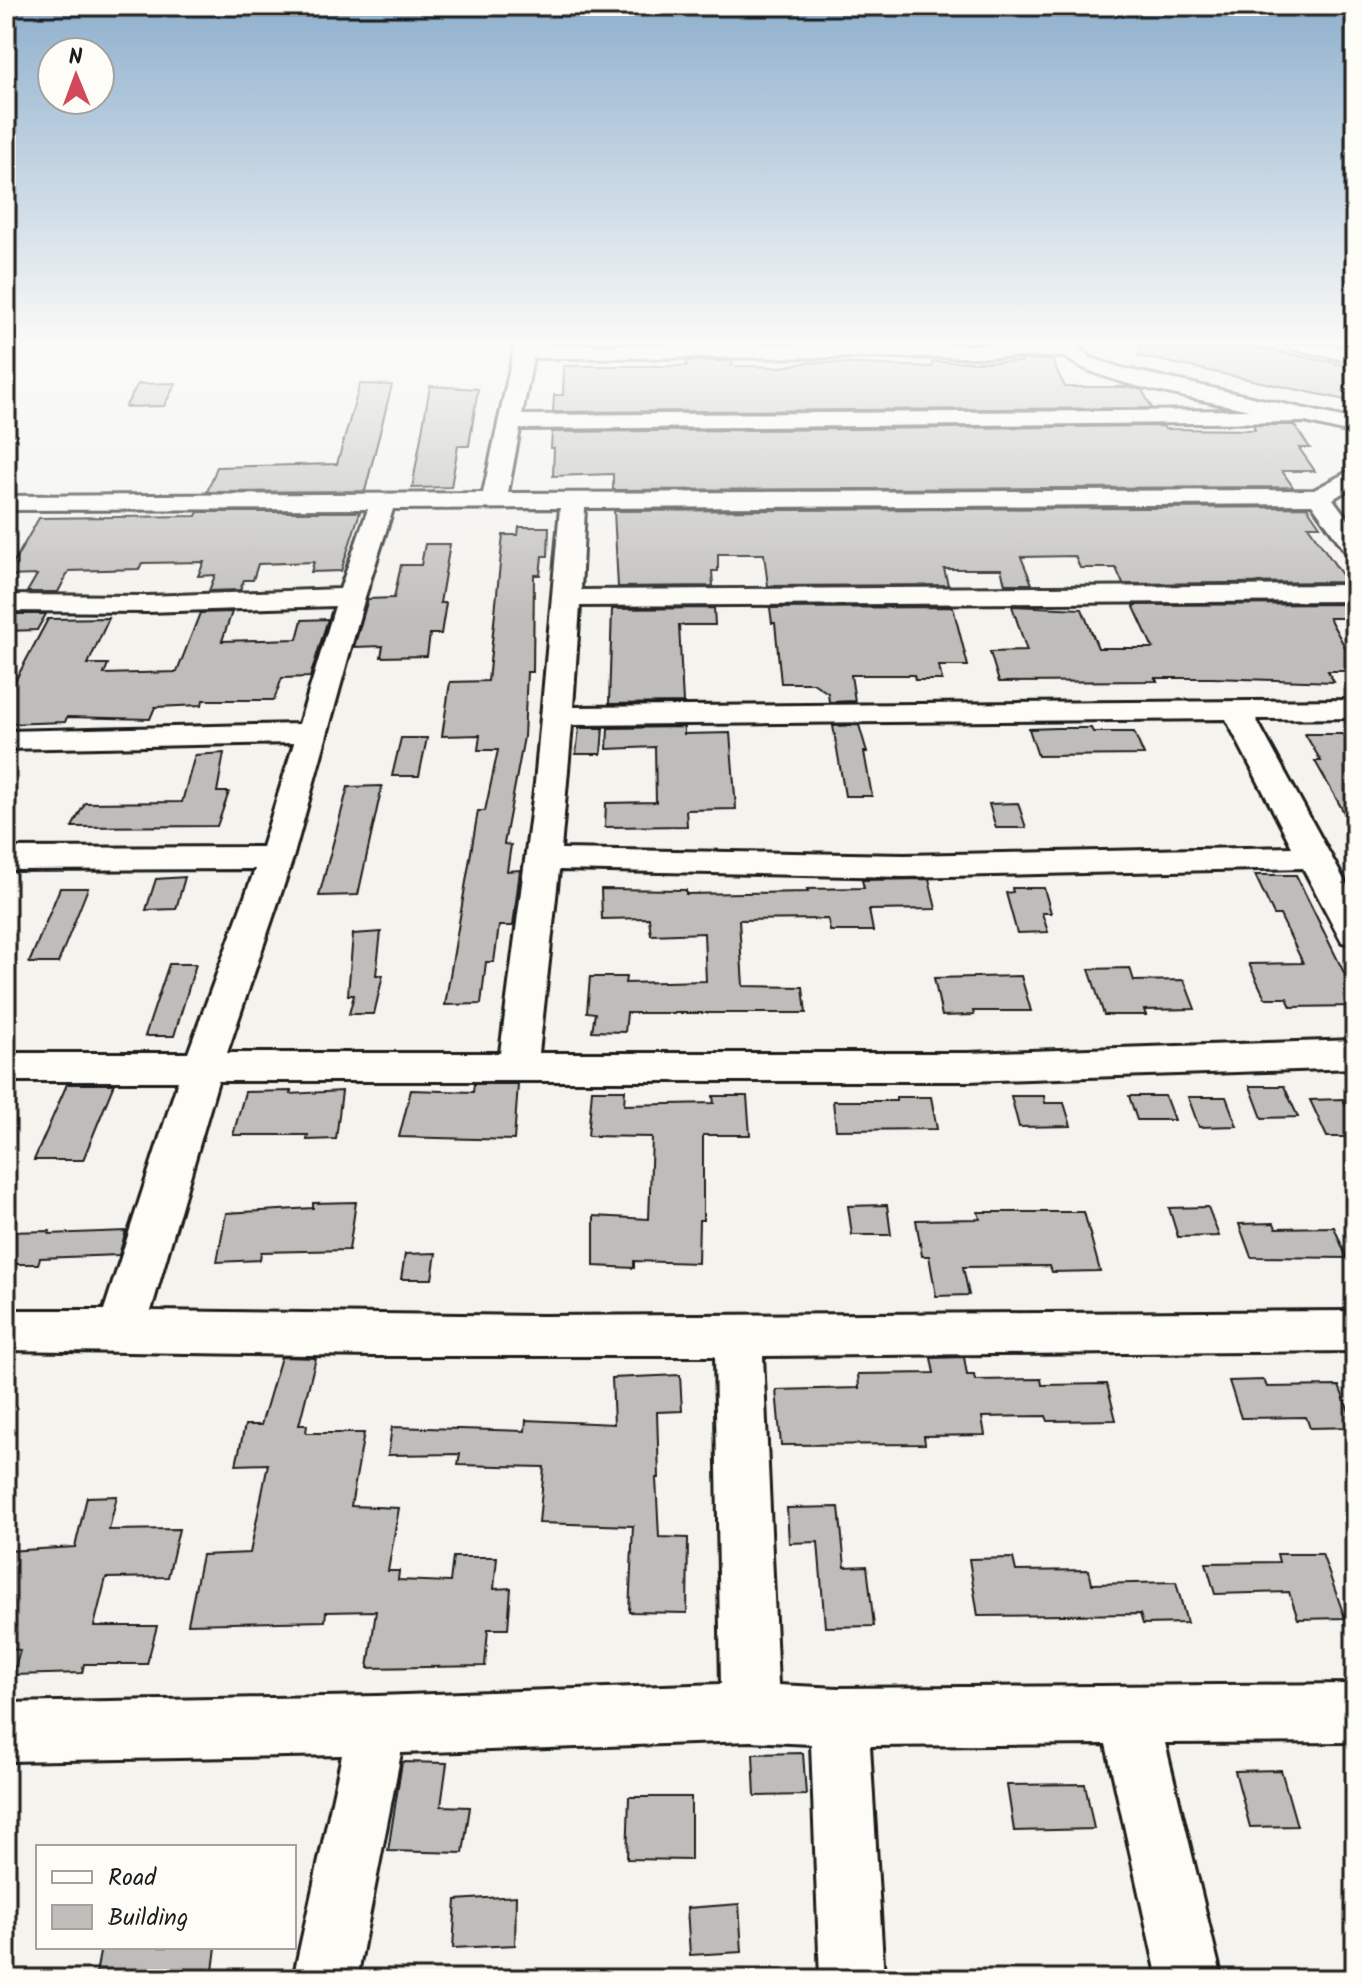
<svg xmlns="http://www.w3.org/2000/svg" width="1361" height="1985" viewBox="0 0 1361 1985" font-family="Kalam,sans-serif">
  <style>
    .building { fill: #bebdba; stroke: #1c1c1c; stroke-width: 2 }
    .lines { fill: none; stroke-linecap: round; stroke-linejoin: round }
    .minor-casing { stroke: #1c1c1c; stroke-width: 6 }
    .minor { fill: #fdfcf7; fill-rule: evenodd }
  </style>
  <rect width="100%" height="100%" fill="#f4f3ee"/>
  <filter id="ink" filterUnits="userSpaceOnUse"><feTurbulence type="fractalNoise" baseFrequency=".0125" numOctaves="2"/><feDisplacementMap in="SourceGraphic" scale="16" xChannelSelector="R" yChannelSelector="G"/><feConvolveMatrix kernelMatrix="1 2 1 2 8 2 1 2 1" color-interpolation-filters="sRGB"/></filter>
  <g filter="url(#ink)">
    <path class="building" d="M1140,345H1244L1355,367V402L1139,356Z
      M1021,360H1052L1065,387H1130L1142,390L1152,408L553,412L554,395H563L564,366H687L686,361H732V366L781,367L810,362L933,367L931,362H1022Z
      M176,383L164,406L125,407L138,384Z
      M360,384L392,385L365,491L207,492L217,467L337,464Z
      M430,386L478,389L469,446H458L451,487L412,488Z
      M1253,425H1294L1310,448H1299L1315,471H1282L1293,487L613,490V474L553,476L554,448H551L552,432L1163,426L1165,429L1255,430Z
      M1307,507L1320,526H1308L1347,582L1123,584L1116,568H1080L1075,556L1021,557L1032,584H1005L1001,569H944L948,585L768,586L764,554H718V571H712L713,586L618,587L614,511Z
      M198,512H360L341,571L311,572L314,562L258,564L253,580H244L240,590L209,591L215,575L198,576L204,562L142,563L139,569L69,571L58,592H27L37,575L6,576L39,518L196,516Z
      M519,527H549L548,556H542L540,575H534L533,672H527L524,737L504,844L511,845L507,871L520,870L513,926H499L494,962H486L481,1004L445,1005L478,811H485L498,750H478L480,735L442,736L450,682L488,681L503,535H518Z
      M425,544H450L440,603H446L441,634H430L427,656L381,657L383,646L354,647L368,599L394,598L401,565H421Z
      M1355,604V618H1329L1355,665V671H1328L1334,682L1212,678H1155L1157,681L999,682L990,652L1027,651L1012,606L1082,609L1098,648H1153L1133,605Z
      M953,607L968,666H939L942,680H915L914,675H851L855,701L829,702L828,693L813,683H781L775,623H772L770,608Z
      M714,608L715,625H679L683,703L609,704L612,609Z
      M232,612L222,641L297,639L302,620L328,619L310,677L282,678L274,700H203L202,705L155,707L150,719L67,717L65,722L6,724V698L48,619L109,618L88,664H108L104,674L177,672L200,613Z
      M15,614H46L37,630L6,631Z
      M859,725L867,752H864L872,796H845L833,726Z
      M684,727V734L730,733L736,809L686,810L687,826L605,827L606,803L656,802L655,747L607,749L608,728Z
      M579,728H603L601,754H576Z
      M1056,728H1091L1093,732H1134L1144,755L1038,756L1029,729Z
      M1305,734H1342L1355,754V832L1315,761H1321Z
      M401,738H427L419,776H392Z
      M224,753L217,792H229L217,826L72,827L85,803L182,802L195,755Z
      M382,786L358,895L319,896L348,787Z
      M1018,803L1026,828H996L989,804Z
      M1255,875H1296L1355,995V1006L1291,1007L1287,998H1265L1249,964L1303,963L1280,915H1274Z
      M185,877L176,909L146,910L156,879Z
      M929,879L936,909L869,910L873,931H830L828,919L739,920L743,986L803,987L806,1013H627L625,1032L592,1031L595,1013L587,1012L590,977H626L625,983L706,981L704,933L651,935L649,918L602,919L601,889L686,890V894L808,892L807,889L864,888L862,880Z
      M60,888H88L58,963H29Z
      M1012,888H1044L1051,913H1042L1048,932L1017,933L1006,893L1013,892Z
      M381,932L376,975H383L374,1014H349L354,995H348L353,934Z
      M169,964H196L174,1036H145Z
      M1130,968L1134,981L1184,980L1195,1009L1144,1010L1146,1015H1104L1089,969Z
      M1021,976L1031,1011H973L974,1015L942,1016L934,978Z
      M67,1084H114L83,1160H34Z
      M474,1084H518L514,1140L399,1137L411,1090L473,1092Z
      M1250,1086H1284L1298,1117L1262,1118Z
      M592,1090H625L624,1105L714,1103L713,1096H747L750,1135H703V1220H699L698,1263L634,1261V1268L594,1266V1216L649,1219L652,1137L588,1136Z
      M291,1091L290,1094L342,1091L336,1139L307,1140L308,1135H233L245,1092Z
      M1011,1096H1044L1045,1103H1064L1071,1126L1019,1127Z
      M1129,1096H1165L1174,1120H1137Z
      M896,1097H931L937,1129L836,1130L833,1101H896Z
      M1188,1097H1226L1237,1126L1199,1127Z
      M1343,1099L1355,1125V1137H1327L1310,1100Z
      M356,1202L349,1250L261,1252L260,1260L217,1262L226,1213L313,1208V1203Z
      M887,1205L891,1235H852L848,1206Z
      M1208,1207L1219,1236L1178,1237L1169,1208Z
      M978,1212H1084L1100,1271L1052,1272L1050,1266L963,1267L969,1295L936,1296L929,1256H922L916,1220L980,1219Z
      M1274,1223L1276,1228L1334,1227L1347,1258L1251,1257L1239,1224Z
      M50,1231L49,1234L126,1231L119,1255L40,1258L38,1264H6V1232Z
      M436,1253L432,1279H401L405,1254Z
      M281,1357L316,1358L299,1425H307L306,1433H364L351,1506L399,1508L388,1571H399L398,1580L450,1582L453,1557H497L494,1589L511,1588L508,1629H488L485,1666L368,1668L376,1611L326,1612L325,1621L188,1624L202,1555L250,1553L268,1464L236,1465L245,1425H261Z
      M964,1357L967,1375H974L975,1380L1041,1379L1042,1385L1107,1384L1116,1420L1048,1421L1046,1416L982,1417L985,1435L924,1436L925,1444L781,1445L776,1390L859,1388L858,1374L934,1373L931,1358Z
      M680,1375L682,1411L657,1412L659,1478H656L659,1537L688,1538L687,1613L629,1612L633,1526L539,1523L544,1467L458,1465L460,1454L388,1455L392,1427L525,1431L526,1420L614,1424L612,1378Z
      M1264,1380L1267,1387L1339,1386L1355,1427L1310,1428L1306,1417L1241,1418L1229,1381Z
      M117,1496L109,1530L179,1529L168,1577L106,1578L94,1626H157L147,1664H84L82,1673L13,1675L20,1650L6,1648V1551L75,1547L87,1497Z
      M839,1507L845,1567L867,1566L874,1626L825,1627L818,1542L789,1543L787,1508Z
      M1277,1554H1322L1345,1618L1298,1619L1289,1592L1215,1594L1206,1563L1279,1562Z
      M1013,1558L1016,1571L1089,1570L1092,1584L1176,1582L1187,1623L1143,1624L1140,1614L978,1616L969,1559Z
      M803,1753L806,1795L755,1796L753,1754Z
      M402,1762L447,1763L441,1806L470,1807L463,1853L388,1851Z
      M1281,1770L1297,1826L1250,1827L1235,1771Z
      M1085,1784L1094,1829L1014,1831L1007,1785Z
      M629,1797H691V1860L627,1859Z
      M516,1896L515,1945L453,1948L456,1900Z
      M739,1904L742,1952L690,1955L687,1908Z
      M101,1947H216L212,1979H95Z"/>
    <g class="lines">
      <g class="minor-casing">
        <path id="minor" d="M515,345H1075L1091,358L1122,368L1355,420V434L1305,422L520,429L508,493L1314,490L1355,468V485L1333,499L1355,529V555L1346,552L1312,504L585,508L581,590L1355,585V601L580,606L573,707L1355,700V718L1256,719L1355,900V946L1342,942L1303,868L904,877L559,870L539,1053H967L1355,1040V1068L967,1081H218L151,1311L542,1316L1355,1311V1351L763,1356L778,1685L839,1688L1355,1684V1742L1165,1743L1222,1979H1158L1106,1744L870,1746L884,1979H820L811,1744L750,1741L401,1753L357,1979H293L342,1755L6,1761V1703L377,1696L721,1684L715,1356H374L6,1350V1310H104L178,1081H6V1053H188L255,869L6,870V848L262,847L294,743L6,749V731L299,724L335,606L147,612L6,611V595L147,596L340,589L368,509L6,510V496L483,493ZM1065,357C1100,385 1203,399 1249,410L522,415L533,358ZM560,508L535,783L500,1053H227L293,858L365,597L393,509ZM1226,719L1292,847L904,855L561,849L572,725Z
          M1289,345H1332L1355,350V362L1292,349Z"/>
      </g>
      <use href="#minor" class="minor"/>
    </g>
  </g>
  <linearGradient id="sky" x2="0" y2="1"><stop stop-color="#8fb0ce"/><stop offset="0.55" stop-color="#fafaf7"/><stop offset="1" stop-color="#fafaf7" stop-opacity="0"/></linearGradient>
  <rect width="1361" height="623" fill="url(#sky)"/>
  <rect width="1361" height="1985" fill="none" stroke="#fdfcf7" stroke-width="32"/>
  <rect x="16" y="16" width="1329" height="1953" fill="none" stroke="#1c1c1c" stroke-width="3" filter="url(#ink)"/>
  <rect x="36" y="1845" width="260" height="104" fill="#fdfcf7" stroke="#a3a29f" stroke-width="2"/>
  <rect x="52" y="1871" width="40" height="12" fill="#fdfcf7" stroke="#a3a29f" stroke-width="2"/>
  <text x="108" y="1885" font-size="24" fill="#1c1c1c">Road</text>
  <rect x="52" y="1905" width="40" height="24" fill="#bebdba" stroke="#a3a29f" stroke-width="2"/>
  <text x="108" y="1925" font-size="24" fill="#1c1c1c">Building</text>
  <g transform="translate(76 76) rotate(359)"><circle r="38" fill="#fdfcf7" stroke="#a3a29f" stroke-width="2"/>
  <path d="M0-6L14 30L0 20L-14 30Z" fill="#d1495b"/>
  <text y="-12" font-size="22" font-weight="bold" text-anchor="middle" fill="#1c1c1c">N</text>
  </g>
</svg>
